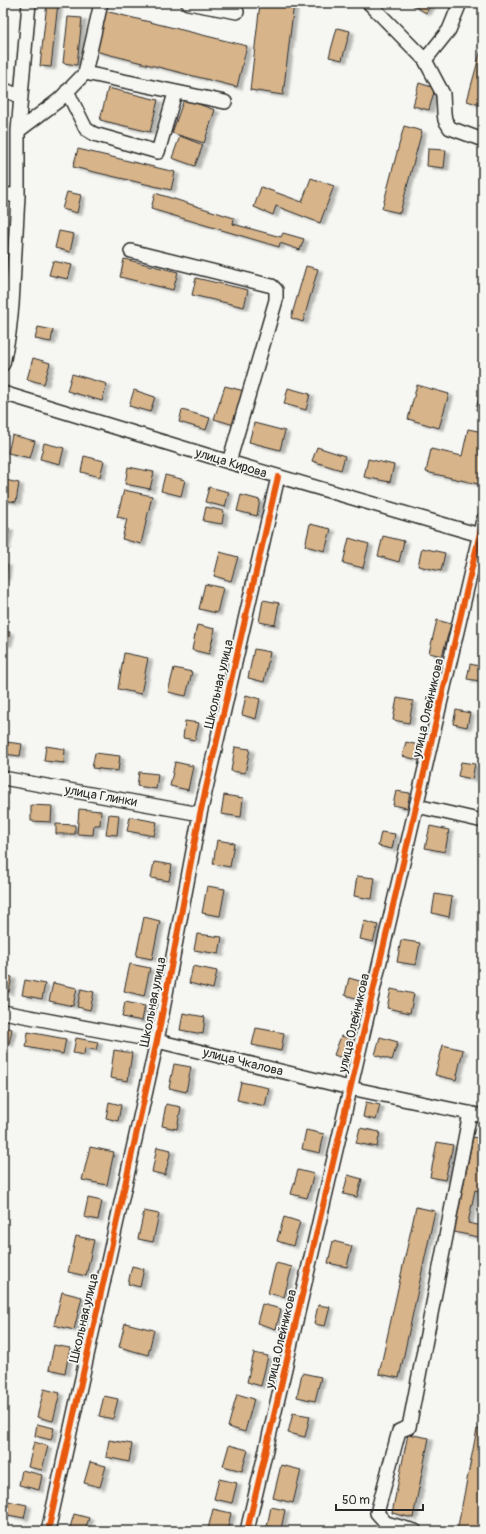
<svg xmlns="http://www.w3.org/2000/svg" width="486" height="1534" viewBox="0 0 486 1534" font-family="Pangolin,sans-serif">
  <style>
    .building { fill: #d7b489; stroke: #2b2b2b; filter: url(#shadow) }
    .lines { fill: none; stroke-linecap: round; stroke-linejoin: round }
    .minor-casing { stroke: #2b2b2b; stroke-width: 16 }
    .minor { stroke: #f6f6f2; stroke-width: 13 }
    .cycleway-casing { stroke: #f6f6f2; stroke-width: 8 }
    .cycleway { stroke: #e8590c; stroke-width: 6 }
    .labels { text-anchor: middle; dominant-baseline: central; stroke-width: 3.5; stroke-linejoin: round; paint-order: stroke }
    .street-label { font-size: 13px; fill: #2b2b2b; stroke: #f6f6f2 }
  </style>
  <defs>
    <filter id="shadow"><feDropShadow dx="4.5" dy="2.5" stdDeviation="1" flood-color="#0004"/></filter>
  </defs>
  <rect width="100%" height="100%" fill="#f6f6f2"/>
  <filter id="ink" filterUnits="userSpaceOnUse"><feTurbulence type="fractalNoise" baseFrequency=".025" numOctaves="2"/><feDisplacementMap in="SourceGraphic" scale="8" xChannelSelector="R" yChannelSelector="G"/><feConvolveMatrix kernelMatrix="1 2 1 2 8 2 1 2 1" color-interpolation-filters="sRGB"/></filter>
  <g filter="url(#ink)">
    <path class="building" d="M47,3H58L51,67L40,66Z
      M260,3H294L283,95L250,90Z
      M409,3H432L426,13Z
      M105,11L247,46L237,87L95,51Z
      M68,17L82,18L77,65L63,63Z
      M337,28L350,31L342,60L329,57Z
      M482,46H483V106L467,101Z
      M419,83L435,88L429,110L413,106Z
      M108,88L158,100L150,132L100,120Z
      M184,99L215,110L204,143L172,133Z
      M404,126L422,131L400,213L382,209Z
      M180,136L203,145L195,166L172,158Z
      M78,149L175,172L171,190L73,167Z
      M428,149L446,150L444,168L427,166Z
      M311,178L334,186L320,223L276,206L273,215L254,207L261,187L302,202Z
      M67,192L81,195L77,213L62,209Z
      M155,193L234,218L233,224L281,237L283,233L304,239L300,250L280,243L279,247L151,209Z
      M59,231L74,234L70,252L55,248Z
      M124,259L178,272L173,290L120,277Z
      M53,261L72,265L68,279L49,275Z
      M306,266L318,269L303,322L291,318Z
      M196,278L248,290L244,307L192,295Z
      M38,327L53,330L51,342L35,339Z
      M33,358L50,363L44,384L27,379Z
      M72,374L107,384L102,401L67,391Z
      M482,383H483V412L476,410Z
      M417,385L449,394L439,428L408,419Z
      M225,386L244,391L234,425L214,419Z
      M288,388L310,394L306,410L284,404Z
      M134,390L155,397L150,412L129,406Z
      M182,410L210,418L206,430L179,422Z
      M254,423L285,431L280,450L249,442Z
      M468,429L483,432L482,485L426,472L431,449L462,456Z
      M12,435L35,441L30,458L8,453Z
      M44,443L64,448L60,464L40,459Z
      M317,447L345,456L341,470L312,461Z
      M84,456L104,461L100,477L81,472Z
      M368,459L394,465L390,482L364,477Z
      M128,467L154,472L150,489L125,484Z
      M165,475L185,480L181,496L161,491Z
      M5,480L19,483L16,502L3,500Z
      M209,487L229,492L225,507L205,502Z
      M124,490L152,496L141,544L122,539L127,519L117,517Z
      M241,495L260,500L257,516L237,511Z
      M206,507L224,511L222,524L203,521Z
      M310,524L331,529L325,551L305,546Z
      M3,527L9,528L5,547H3Z
      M383,536L404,541L399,562L378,556Z
      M349,538L369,544L363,568L343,563Z
      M422,548L445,553L441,571L418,566Z
      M220,552L238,557L231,581L214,576Z
      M3,563L7,564L5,578L3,577Z
      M483,579V598L478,597Z
      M205,584L223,588L217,613L199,609Z
      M263,600L279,603L275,625L259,622Z
      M437,620L451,624L442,656L429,653Z
      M197,625L215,629L209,654L192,650Z
      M3,631L10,632L7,644L3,643Z
      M254,649L270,652L264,682L248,678Z
      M124,653L148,658L141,694L118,689Z
      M470,664L483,667L480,681L467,679Z
      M174,668L192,672L186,696L168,692Z
      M246,695L260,699L256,719L242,715Z
      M397,698L413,701L409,723L393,720Z
      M456,710L470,713L467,727L453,724Z
      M185,721L199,723L195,740L183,738Z
      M6,742L22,744L20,756L4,754Z
      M406,742L422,746L418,760L402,756Z
      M46,746L65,749L64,763L44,761Z
      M235,747L250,749L245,773L231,771Z
      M95,753L120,756L118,771L92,768Z
      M175,762L193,766L188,790L170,786Z
      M461,762L475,764L472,779L458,776Z
      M139,772L158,774L156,789L137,786Z
      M396,791L410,793L407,808L393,805Z
      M224,795L243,798L241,817L221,814Z
      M31,805L52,806L51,822L31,821Z
      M79,809L101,811L100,825H94L93,835L77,834Z
      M109,814L119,815L117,835L106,834Z
      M130,817L157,822L154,836L127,831Z
      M56,824L75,825V834H56Z
      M430,826L449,830L445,852L425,848Z
      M483,827V846H480Z
      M381,832L395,834L392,849L378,846Z
      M217,840L234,843L230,867L213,864Z
      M154,862L172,865L169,881L151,878Z
      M357,876L375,878L372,899L354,896Z
      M207,886L225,889L220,916L202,913Z
      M435,894L452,897L449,917L432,913Z
      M144,917L160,921L152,959L136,956Z
      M364,921L378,925L373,942L360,939Z
      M197,934L222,937L219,954L194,950Z
      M401,940L420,943L416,965L397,962Z
      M130,964L150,968L144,996L124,991Z
      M193,966L217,971L213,989L189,983Z
      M3,975L12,977L9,992L3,991Z
      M349,978L363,982L359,999L345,995Z
      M25,980L45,984L42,999L22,995Z
      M53,983L77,988L73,1006L49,1001Z
      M81,989L94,992L90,1010L77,1007Z
      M391,989L414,994L410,1013L387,1008Z
      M125,1002L145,1006L142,1021L122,1017Z
      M183,1013L205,1017L203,1034L180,1030Z
      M3,1027L12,1029L9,1044L3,1042Z
      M256,1028L284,1033L281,1051L252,1045Z
      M28,1032L66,1039L63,1054L26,1047Z
      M341,1036L351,1039L345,1059L334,1055Z
      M380,1037L398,1042L392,1060L375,1055Z
      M76,1038L98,1042L96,1050L85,1048L84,1055L73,1053Z
      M443,1045L463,1050L456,1080L435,1075Z
      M114,1050L132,1053L128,1081L110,1078Z
      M174,1064L191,1067L186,1092L169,1088Z
      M241,1082L269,1088L265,1106L237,1100Z
      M109,1102L121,1105L118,1121L106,1118Z
      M366,1102L380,1105L376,1120L363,1117Z
      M166,1104L181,1107L177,1129L162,1126Z
      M360,1128L380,1132L377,1147L356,1143Z
      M306,1130L324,1134L320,1153L302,1149Z
      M473,1137L483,1139V1192L475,1190L468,1223L483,1226V1238L454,1232Z
      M437,1142L453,1145L445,1180L430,1177Z
      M90,1147L114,1152L107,1185L82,1180Z
      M157,1147L171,1150L165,1175L152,1172Z
      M298,1170L314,1174L307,1198L291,1194Z
      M348,1175L362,1179L357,1197L343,1194Z
      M88,1198L102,1201L98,1220L84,1217Z
      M416,1207L435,1211L399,1378L379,1374Z
      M144,1211L159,1214L153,1242L138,1239Z
      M284,1217L300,1222L293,1246L277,1241Z
      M76,1236L94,1240L86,1276L68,1272Z
      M333,1241L352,1246L347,1267L328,1263Z
      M276,1263L292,1267L284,1297L268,1293Z
      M132,1266L144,1269L140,1287L128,1284Z
      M62,1292L82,1297L74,1330L54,1325Z
      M262,1304L281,1309L276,1329L257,1323Z
      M318,1305L330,1307L325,1326L314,1324Z
      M125,1323L154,1330L148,1355L119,1347Z
      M54,1345L70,1348L65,1373L49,1369Z
      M254,1353L268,1356L261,1386L247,1382Z
      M302,1373L321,1377L315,1401L297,1397Z
      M44,1389L60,1393L53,1421L37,1417Z
      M237,1394L254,1399L245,1432L228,1427Z
      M104,1396L118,1399L113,1419L99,1416Z
      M293,1413L310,1416L305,1437L288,1433Z
      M37,1424L54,1428L51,1440L35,1436Z
      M477,1429L483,1430V1522L481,1531H457Z
      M408,1434L429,1438L413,1518L392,1513Z
      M109,1440L132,1444L129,1462L106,1457Z
      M34,1442L48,1446L42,1470L28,1467Z
      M229,1445L248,1450L242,1471L223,1466Z
      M90,1462L106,1466L100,1487L84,1483Z
      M281,1465L301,1470L293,1503L273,1498Z
      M22,1470L42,1475L39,1490L19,1485Z
      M219,1479L237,1483L232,1503L214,1499Z
      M3,1500L27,1505L24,1518L3,1514Z
      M271,1507L285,1510L281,1529L267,1526Z
      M213,1509L231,1513L227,1531H216L208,1529Z
      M74,1514L89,1518L85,1531H69Z
      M117,1528L130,1531H116Z"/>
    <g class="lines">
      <g class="minor-casing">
        <path id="minor" d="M188,3L237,12
          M369,3L425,60L443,94L444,113L445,120L450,128L483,140
          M425,60L449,30L460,3
          M85,73L225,102
          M3,89L21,97
          M67,91L86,129L94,134L158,152L175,93
          M18,131L59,100L85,73L101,3
          M3,194L18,196
          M131,251L272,286L276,290V300L229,462
          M3,364L9,333L12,305L18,196V131L29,3
          M3,393L229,462L483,536
          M3,778L200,814
          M417,806L483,821
          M3,1012L157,1041L350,1088L483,1116
          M48,1531L157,1041L200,814L278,477
          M247,1531L483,520
          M415,1531L386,1523L377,1513L399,1431L409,1427L470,1113"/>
      </g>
      <use href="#minor" class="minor"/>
      <g class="cycleway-casing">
        <path id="cycleway" d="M48,1531L157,1041L200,814L278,477
          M247,1531L483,520"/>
      </g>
      <use href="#cycleway" class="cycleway"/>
    </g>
  </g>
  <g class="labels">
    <g class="street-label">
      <text transform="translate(231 463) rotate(17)">улица Кирова</text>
      <text transform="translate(219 684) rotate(-77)">Школьная улица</text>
      <text transform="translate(428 708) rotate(-77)">улица Олейникова</text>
      <text transform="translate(101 796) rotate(10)">улица Глинки</text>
      <text transform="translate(153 1002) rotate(-79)">Школьная улица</text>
      <text transform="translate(354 1023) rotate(-77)">улица Олейникова</text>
      <text transform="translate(243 1062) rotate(14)">улица Чкалова</text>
      <text transform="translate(84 1318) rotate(-77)">Школьная улица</text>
      <text transform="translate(281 1339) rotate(-77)">улица Олейникова</text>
    </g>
  </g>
  <rect width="486" height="1534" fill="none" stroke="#f6f6f2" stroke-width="16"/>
  <rect x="8" y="8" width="470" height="1518" fill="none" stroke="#2b2b2b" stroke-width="1.5" filter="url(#ink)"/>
  <path d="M336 1504v6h87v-6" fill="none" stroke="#2b2b2b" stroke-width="2"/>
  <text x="342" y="1504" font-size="12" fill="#2b2b2b" stroke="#f6f6f2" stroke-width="3" paint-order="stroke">50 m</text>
</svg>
